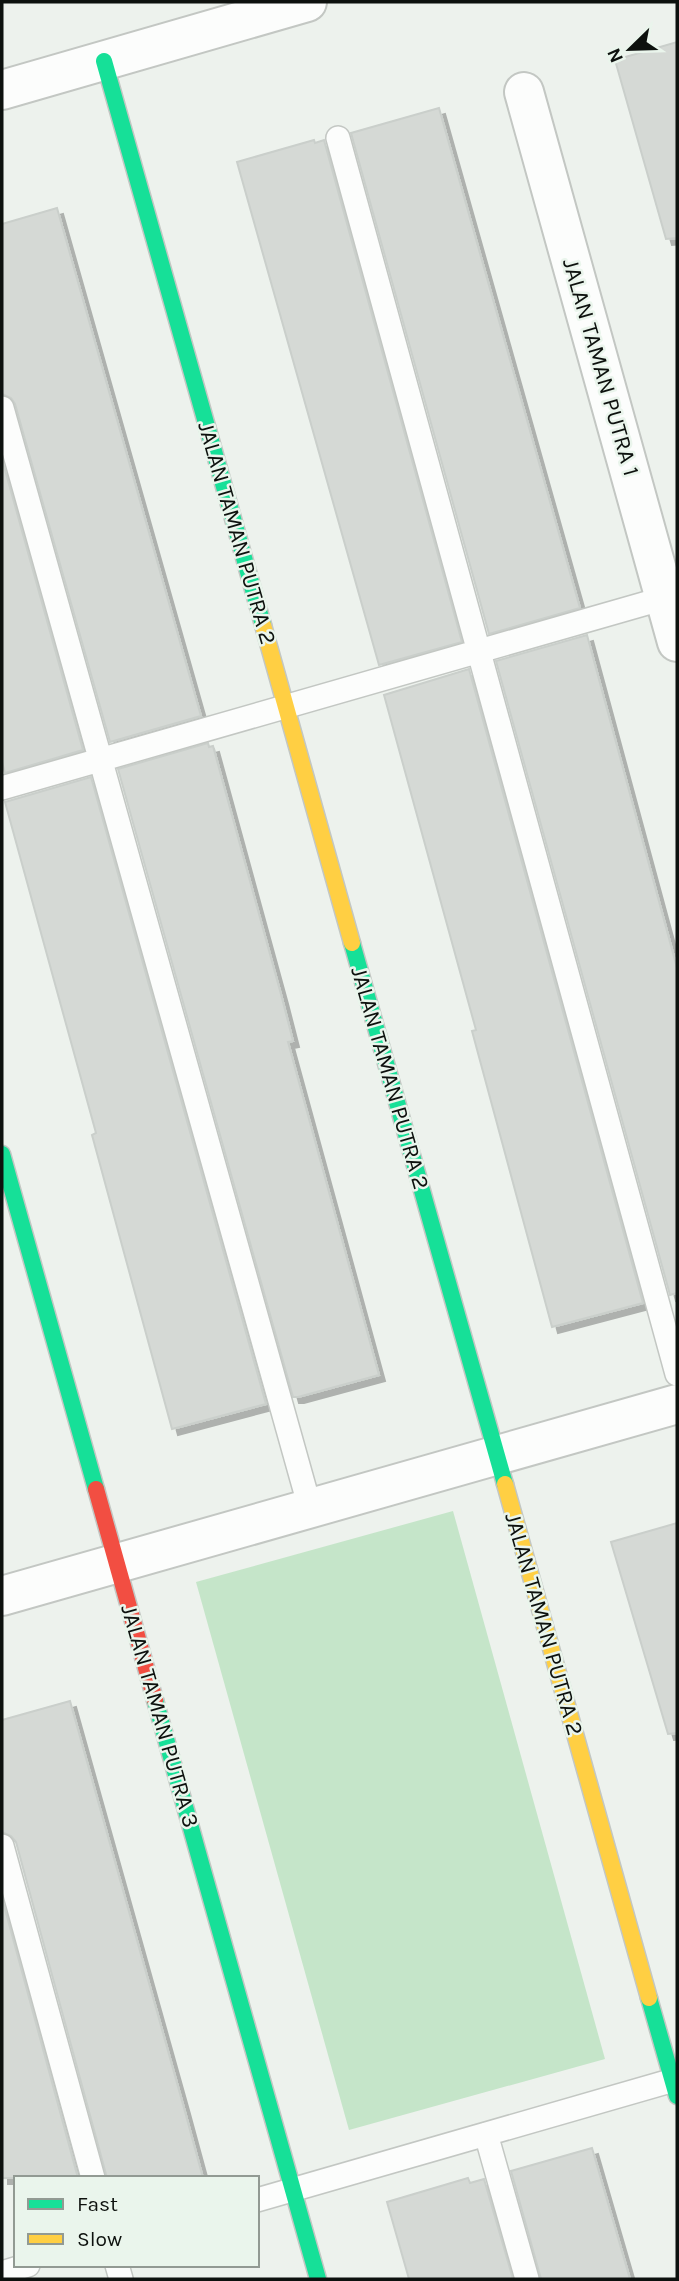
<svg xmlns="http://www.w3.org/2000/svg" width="679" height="2281" viewBox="0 0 679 2281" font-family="Karla,sans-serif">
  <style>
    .green { fill: #c5e5c9 }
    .building { fill: #d5d9d5; stroke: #cacfcb; stroke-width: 2; filter: url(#shadow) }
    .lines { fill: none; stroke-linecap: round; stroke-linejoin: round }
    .lane-casing { stroke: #c3c7c3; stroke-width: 26 }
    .street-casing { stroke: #c3c7c3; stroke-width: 42 }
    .fast-casing { stroke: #c3c7c3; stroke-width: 19 }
    .slow-casing { stroke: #c3c7c3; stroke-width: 19 }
    .jam-casing { stroke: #c3c7c3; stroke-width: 19 }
    .lane { stroke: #fcfdfc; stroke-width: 23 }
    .street { stroke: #fcfdfc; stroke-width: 38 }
    .fast { stroke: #16e098; stroke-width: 16 }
    .slow { stroke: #ffcf43; stroke-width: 16 }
    .jam { stroke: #f24e42; stroke-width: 16 }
    .labels { text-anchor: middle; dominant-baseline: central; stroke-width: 5; stroke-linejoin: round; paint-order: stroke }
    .street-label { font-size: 23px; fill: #0d110e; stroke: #eaf5ec }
  </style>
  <defs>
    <filter id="shadow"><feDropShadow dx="6" dy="6" stdDeviation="0" flood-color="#0004"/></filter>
  </defs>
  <rect width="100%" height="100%" fill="#edf2ed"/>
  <path class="green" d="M453,1511L605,2059L349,2130L196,1582Z"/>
  <path class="building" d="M677,42V238L666,239L615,60Z
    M439,108L580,608L489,634L351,133Z
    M314,140L315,143L324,140L462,642L379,665L237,162Z
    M57,208L201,716L110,742L15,404L11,398L2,394V224Z
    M2,459L83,750L5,773L2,762Z
    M587,635L677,968V1293L670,1295L496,661Z
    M469,669L643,1303L552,1327L472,1031L476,1030L384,695Z
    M208,743L209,747L213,746L282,998L293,1041L288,1042L379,1375L298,1397H293L118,769Z
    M91,777L266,1404L172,1429L92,1135L96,1133L5,802Z
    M677,1523V1733L668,1734L611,1542Z
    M70,1701L184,2108L203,2178H107L16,1842L11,1836L2,1832V1720Z
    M2,1898L78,2178H2Z
    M592,2148L630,2279H541L511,2171Z
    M468,2178L470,2183L484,2179L513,2279H409L387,2202Z"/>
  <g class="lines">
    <g class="lane-casing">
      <path id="lane" d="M338,138L677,1374
        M2,408L310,1508
        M2,788L675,595
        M2,1846L93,2178
        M486,2134L527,2279
        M257,2200L677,2079
        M117,2265L121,2279
        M2,2273L28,2265"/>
    </g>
    <g class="street-casing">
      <path id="street" d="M2,90L307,2
        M524,92L677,642
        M2,1596L677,1404"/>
    </g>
    <g class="fast-casing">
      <path id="fast" d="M104,61L263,625
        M352,943L505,1484
        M2,1154L96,1489
        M155,1700L318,2279
        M649,1998L677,2096"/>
    </g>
    <g class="slow-casing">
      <path id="slow" d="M263,625L352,943
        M505,1484L649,1998"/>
    </g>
    <g class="jam-casing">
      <path id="jam" d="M96,1489L155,1700"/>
    </g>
    <use href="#lane" class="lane"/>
    <use href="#street" class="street"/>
    <use href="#fast" class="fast"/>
    <use href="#slow" class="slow"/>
    <use href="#jam" class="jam"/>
  </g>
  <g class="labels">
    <g class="street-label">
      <text transform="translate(601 367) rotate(74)">JALAN TAMAN PUTRA 1</text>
      <text transform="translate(237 533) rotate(74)">JALAN TAMAN PUTRA 2</text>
      <text transform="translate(390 1078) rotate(74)">JALAN TAMAN PUTRA 2</text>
      <text transform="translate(544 1624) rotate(74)">JALAN TAMAN PUTRA 2</text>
      <text transform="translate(160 1716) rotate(74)">JALAN TAMAN PUTRA 3</text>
    </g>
  </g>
  <rect width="679" height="2281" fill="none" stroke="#0d110e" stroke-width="7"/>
  <rect x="14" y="2176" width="245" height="91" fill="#eaf5ec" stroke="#929a93" stroke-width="2"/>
  <rect x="28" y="2199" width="35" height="10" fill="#16e098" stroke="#929a93" stroke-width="2"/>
  <text x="77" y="2211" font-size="21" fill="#0d110e">Fast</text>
  <rect x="28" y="2234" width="35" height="10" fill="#ffcf43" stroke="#929a93" stroke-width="2"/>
  <text x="77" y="2246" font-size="21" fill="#0d110e">Slow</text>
  <g transform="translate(630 49) rotate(247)" stroke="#eaf5ec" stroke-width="5" paint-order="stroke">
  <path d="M0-5L12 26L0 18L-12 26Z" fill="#0d110e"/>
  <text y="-10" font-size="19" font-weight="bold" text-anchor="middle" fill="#0d110e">N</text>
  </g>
</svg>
